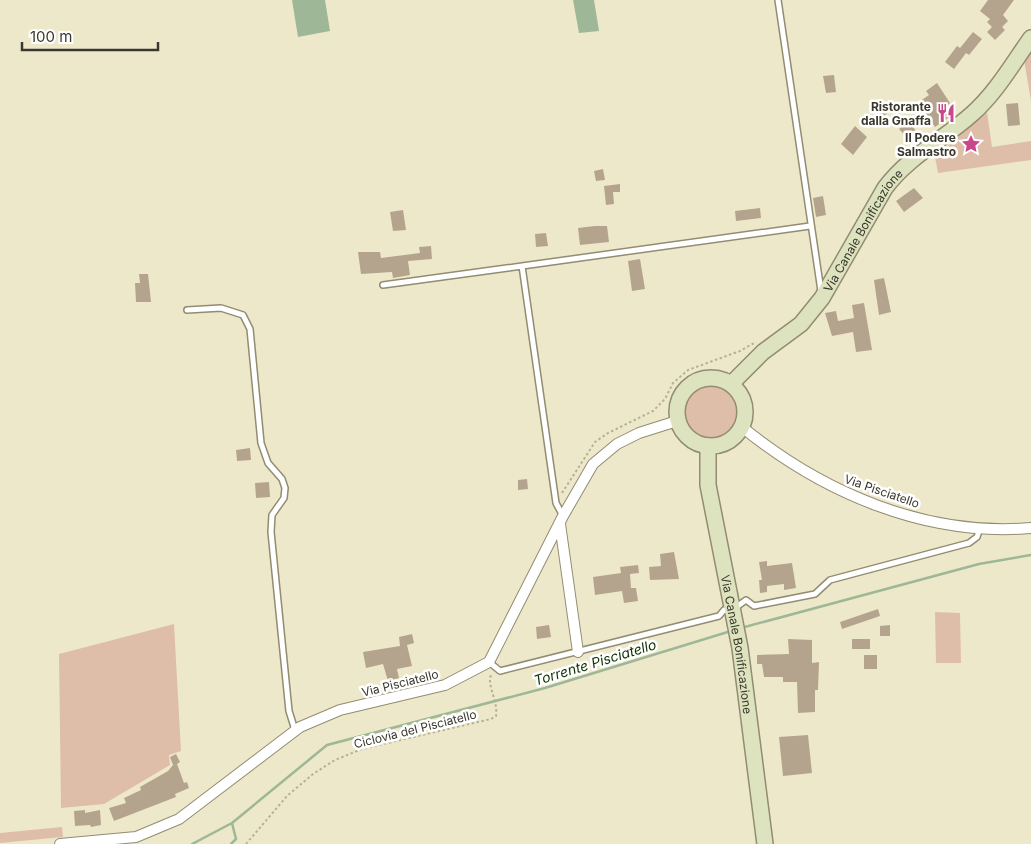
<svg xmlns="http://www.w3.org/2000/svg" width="1031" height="844" viewBox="0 0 1031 844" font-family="Inter,sans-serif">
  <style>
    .green { fill: #dfbea9 }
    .water { fill: #9eb796 }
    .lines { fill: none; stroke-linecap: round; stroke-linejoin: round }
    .stream { stroke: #9eb796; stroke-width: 2.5 }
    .building { fill: #b5a48d }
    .lane-casing { stroke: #928c72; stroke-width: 8 }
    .street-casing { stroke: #928c72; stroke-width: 12 }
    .secondary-casing { stroke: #928c72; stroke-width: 18 }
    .path { stroke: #b5b098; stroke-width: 2; stroke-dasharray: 2.5 2.5; stroke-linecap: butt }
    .lane { stroke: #fff; stroke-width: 5 }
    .street { stroke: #fff; stroke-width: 10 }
    .secondary { stroke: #dee3bf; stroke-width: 15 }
    .labels { text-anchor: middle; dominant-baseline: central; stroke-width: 5; stroke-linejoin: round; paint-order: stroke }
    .poi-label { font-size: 12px; font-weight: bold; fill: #3a372c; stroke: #fff; text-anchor: end }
    .street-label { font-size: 12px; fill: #3a372c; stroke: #fff }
    .water-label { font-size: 14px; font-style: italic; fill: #103303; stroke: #fff }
  </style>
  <rect width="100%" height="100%" fill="#eee8cb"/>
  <path class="green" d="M1031,40V101L1023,54Z
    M987,112L992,147L1031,141V160L938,173L935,157Z
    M684 412a27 27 0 1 1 54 0a27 27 0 1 1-54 0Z
    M935,612L960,613L961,663H936Z
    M174,624L181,751L169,755L170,765L104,804L61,808L59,654Z
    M62,827L63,837L0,843V833Z"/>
  <path class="water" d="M292,0H325L330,31L298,37Z
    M573,0H594L599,31L579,33Z"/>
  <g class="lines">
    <path class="stream" d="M741,628L979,564L1031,555
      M192,844L232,823L327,745L545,688L731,631
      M231,844L236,839L232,823"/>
  </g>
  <path class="building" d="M988,0H1014L1003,15L1008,21L1002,27L1005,30L995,40L987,32L992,27L987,22L990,19L980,11Z
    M973,32L982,39L969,55L966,53L954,69L945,62L957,46L960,48Z
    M834,75L836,92L826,93L823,76Z
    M937,83L950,103L945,107L951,116L935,127L919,102L929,95L926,91Z
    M881,102L889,112L881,118L873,109Z
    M1018,103L1020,125L1008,126L1006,104Z
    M909,121L916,131L907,138L899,129Z
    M855,126L867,137L853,155L841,144Z
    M603,169L605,180L596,181L594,171Z
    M620,184V192H613L614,204L606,205L604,186Z
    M914,188L923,198L904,212L896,201Z
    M823,196L826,215L816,217L813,198Z
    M760,208L761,218L736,221L735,211Z
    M403,210L406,230L393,231L390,212Z
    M595,226H607L609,242L580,245L578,228Z
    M546,233L548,246L536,247L535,234Z
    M431,246L432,259L408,261L410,275L393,278L392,272L361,274L358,252H380L381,258L420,253L419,247Z
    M640,259L645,289L632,291L628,261Z
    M139,274H148L151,302H136L135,283H140Z
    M884,278L891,312L879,315L874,280Z
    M864,303L872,350L856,352L853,332L832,336L825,313L836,311L838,321L854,318L852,305Z
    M250,448L251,460L237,461L236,450Z
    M527,479L528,489L518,490V480Z
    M269,482L270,497L256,498L255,483Z
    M674,552L679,579L650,580L649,567L661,566L660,554Z
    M767,561V566L792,563L796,588L784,590V584L767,586V592L760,593L759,580H762L759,562Z
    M638,565L639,573L630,574L631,588H636L638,601L624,603L622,591L595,595L593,577L621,573L620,567Z
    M878,609L880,616L842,629L840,622Z
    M549,625L551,637L537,639L536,627Z
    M890,625V636H880V626Z
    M412,634L414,643L407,645L412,666L397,669L399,678L388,681L383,664L366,668L363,652L400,646L399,637Z
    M788,639L812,640V663L819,662L818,690H815V712L798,713L797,682H783V677H764L762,664H757V655L789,654Z
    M852,639H870V649H852Z
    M864,655H877V669H864Z
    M808,735L812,773L783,776L779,737Z
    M176,754L180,762L177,764L184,783L187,782L189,788L175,794L176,797L114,821L109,808L126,803L124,798L141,790L140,787L168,771L173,765L170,757Z
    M85,810V813L100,810L101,825L91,827L90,825L75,826L74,811Z"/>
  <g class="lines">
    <g class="lane-casing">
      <path id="lane" d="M778,0L821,291
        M522,266L810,226
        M383,285L522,266L556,503L563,516
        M187,310L221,308L243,315L250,329L261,443L268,463L282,479L285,488L284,498L272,515L271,532L289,711L295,730
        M489,662L500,671L719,616L724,610L731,611L746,600L754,606L815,594L830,580L969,543L977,537L980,528"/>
    </g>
    <g class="street-casing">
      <path id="street" d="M742,427C823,493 926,537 1031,528
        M560,524L578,652
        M60,844L136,837L179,819L300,727L340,710L445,685L489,662L563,516L593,464L617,444L639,433L677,421"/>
    </g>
    <g class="secondary-casing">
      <g id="secondary">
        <circle cx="711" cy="412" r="34"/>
        <path id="s1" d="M731,384L763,352L801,324L822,298L885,188C909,156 943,140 972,114C996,93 1013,63 1031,38"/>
        <path id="s2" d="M708,446V485L740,648L765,844"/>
      </g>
    </g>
    <path class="path" d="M562,493L595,442L608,433L653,411L665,399L673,383L688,370L740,351L756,342
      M246,844L287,796L313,774L335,760L362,749L491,719L496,716C498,702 489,690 490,677L493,674"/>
    <use href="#lane" class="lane"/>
    <use href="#street" class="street"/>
    <use href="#secondary" class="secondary"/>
  </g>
  <defs>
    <g id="restaurant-bare" transform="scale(1.5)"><path d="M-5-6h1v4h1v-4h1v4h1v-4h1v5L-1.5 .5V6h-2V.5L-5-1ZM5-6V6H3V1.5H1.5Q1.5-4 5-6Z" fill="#cb478c" stroke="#fff" stroke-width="2.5" paint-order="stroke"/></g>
    <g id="sight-bare" transform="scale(1.5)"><path d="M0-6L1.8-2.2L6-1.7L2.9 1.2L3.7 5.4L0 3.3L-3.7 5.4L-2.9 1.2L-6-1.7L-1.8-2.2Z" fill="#cb478c" stroke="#fff" stroke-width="2.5" paint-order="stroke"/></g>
  </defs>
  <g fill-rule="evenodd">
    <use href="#restaurant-bare" x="946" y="113"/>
    <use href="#sight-bare" x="971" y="144"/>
  </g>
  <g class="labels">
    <g class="poi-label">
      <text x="931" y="106">Ristorante<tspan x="931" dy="14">dalla Gnaffa</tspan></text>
      <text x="956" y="137">Il Podere<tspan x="956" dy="14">Salmastro</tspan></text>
    </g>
    <g class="street-label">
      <text stroke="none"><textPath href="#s1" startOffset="205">Via Canale Bonificazione</textPath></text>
      <text transform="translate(882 491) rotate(19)">Via Pisciatello</text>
      <text stroke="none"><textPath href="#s2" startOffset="201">Via Canale Bonificazione</textPath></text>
      <text transform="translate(400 683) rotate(-14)">Via Pisciatello</text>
      <text transform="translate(415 729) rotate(-14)">Ciclovia del Pisciatello</text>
    </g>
    <g class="water-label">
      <text transform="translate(595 662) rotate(-17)">Torrente Pisciatello</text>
    </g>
  </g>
  <path d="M22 42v8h136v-8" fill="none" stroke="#3a372c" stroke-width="2.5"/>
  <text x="30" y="42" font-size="15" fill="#3a372c" stroke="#ffffff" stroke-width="4" paint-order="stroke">100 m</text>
</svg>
